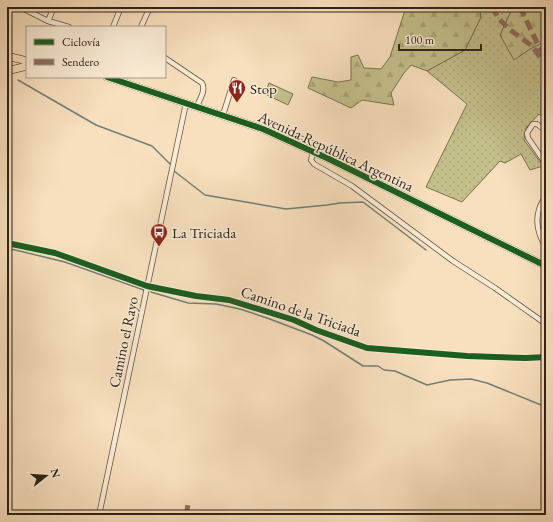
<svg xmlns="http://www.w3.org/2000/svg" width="553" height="522" viewBox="0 0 553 522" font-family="'EB Garamond',serif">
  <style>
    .grass { fill: url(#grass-dots); stroke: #797252 }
    .forest { fill: url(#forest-firs); stroke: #797252 }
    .garden { fill: #c4c08c; stroke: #797252 }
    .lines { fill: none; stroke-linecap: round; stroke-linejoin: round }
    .stream { stroke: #717f77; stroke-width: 1.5 }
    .service-casing { stroke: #605242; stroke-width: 4 }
    .minor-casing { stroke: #605242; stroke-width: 6 }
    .primary-casing { stroke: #2e2319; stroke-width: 8 }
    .service { stroke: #faebd5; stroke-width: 2.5 }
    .minor { stroke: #faebd5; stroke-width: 4.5 }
    .primary { stroke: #f8e0be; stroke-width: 7 }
    .quiet { stroke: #8d6e63; stroke-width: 5; stroke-dasharray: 10 5; stroke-linecap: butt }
    .cycleway-casing { stroke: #faebd5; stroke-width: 8 }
    .cycleway { stroke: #1b5e20; stroke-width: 6 }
    .labels { text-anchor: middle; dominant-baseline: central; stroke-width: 3; stroke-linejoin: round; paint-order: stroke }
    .poi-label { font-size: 15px; fill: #2e2319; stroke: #faebd5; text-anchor: start }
    .street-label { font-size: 15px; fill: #2e2319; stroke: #faebd5 }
  </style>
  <defs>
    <pattern id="grass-dots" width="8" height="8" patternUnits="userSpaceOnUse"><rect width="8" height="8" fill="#c4c08c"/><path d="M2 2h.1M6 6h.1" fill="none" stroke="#a9a578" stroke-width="1.8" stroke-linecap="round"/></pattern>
    <pattern id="forest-firs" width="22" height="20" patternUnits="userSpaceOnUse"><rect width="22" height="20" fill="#c4c08c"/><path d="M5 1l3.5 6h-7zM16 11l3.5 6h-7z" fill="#a9a578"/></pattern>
  </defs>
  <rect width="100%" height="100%" fill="#f8e0be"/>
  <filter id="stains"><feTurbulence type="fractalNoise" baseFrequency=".005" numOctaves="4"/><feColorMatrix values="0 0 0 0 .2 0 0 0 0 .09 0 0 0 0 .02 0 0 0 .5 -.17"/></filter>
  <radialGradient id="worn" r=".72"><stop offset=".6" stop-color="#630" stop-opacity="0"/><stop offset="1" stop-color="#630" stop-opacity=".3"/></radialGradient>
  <path class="grass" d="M479,7H513L500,35L514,59L530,49L546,41V121L539,114L526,128L524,140L543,166L530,170L521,154L505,163L500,161L462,202L426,187L467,104L427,71L465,50L481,17Z"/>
  <path class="forest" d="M406,7H479L481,17L465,50L427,71L411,65L404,73L391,93L394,105L362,100L351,108L308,88L312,77L338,82L351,80V57L358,55L364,68L381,69L390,57Z
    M513,7H546V41L530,49L514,60L500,35Z"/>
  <path class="garden" d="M269,83L293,94L288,105L265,94Z"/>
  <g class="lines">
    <path class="stream" d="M18,80L96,125L152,146L170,164
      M174,171L205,195L286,209L327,205L340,203L363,202L426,250
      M7,248L65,262L144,290
      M151,292L188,303L216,304L240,309L267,318L312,335L324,341L363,366H378L384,370L395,371L427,385L450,380L471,379L487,383L546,407"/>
    <g class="service-casing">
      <path id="service" d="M268,123L332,151L329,159"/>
    </g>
    <g class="minor-casing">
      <path id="minor" d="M20,7L48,21L69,27
        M48,21L54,7
        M113,27L121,7
        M141,27L150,7
        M165,58L202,83C206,90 200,99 197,106
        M223,115L234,80
        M546,131L537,124H533L527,133L528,138L546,164
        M313,152L311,160L314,164L352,186L453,261L495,288L546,324
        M546,196C534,212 535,230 546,247
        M7,243L55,253L147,286L196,296L229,300L294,320L316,330L367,348L467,356L526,358L546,357
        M99,515L186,103"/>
    </g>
    <g class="primary-casing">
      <path id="primary" d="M7,56L27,61
        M7,71L27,66
        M107,77L263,129L329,159L546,266"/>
    </g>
    <use href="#service" class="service"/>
    <use href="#minor" class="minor"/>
    <use href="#primary" class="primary"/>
    <path class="quiet" d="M492,7L499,19L509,29L532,46L546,65
      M520,7L541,51
      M186,515L188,505"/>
    <g class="cycleway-casing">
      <path id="cycleway" d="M107,77L263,129L329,159L546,266
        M7,243L55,253L147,286L196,296L229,300L294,320L316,330L367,348L467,356L526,358L546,357"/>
    </g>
    <use href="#cycleway" class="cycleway"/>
  </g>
  <defs>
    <g id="restaurant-pin" transform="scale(0.9)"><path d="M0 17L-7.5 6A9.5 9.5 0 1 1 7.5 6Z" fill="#8f2418" stroke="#faebd5"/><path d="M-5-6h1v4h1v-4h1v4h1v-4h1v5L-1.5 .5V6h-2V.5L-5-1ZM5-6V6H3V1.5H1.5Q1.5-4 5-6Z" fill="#fff"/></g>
    <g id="bus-pin" transform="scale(0.9)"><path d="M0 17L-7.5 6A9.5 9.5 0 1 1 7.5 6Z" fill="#8f2418" stroke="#faebd5"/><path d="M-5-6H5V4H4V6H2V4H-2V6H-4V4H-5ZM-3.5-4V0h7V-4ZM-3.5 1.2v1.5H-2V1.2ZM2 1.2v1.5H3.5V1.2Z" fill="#fff"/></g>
  </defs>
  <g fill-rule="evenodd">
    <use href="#restaurant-pin" x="237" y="88"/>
    <use href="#bus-pin" x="159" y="232"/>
  </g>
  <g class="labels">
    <g class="poi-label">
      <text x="250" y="88">Stop</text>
      <text x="172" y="232">La Triciada</text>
    </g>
    <g class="street-label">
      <text transform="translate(336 151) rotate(25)">Avenida República Argentina</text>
      <text transform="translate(301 311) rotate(19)">Camino de la Triciada</text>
      <text transform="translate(123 342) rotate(-78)">Camino el Rayo</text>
    </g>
  </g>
  <rect width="553" height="522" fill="none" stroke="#f8e0be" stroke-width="24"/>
  <rect x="8" y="8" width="537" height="506" fill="none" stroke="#2e2319" stroke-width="2"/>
  <rect x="12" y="12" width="529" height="498" fill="none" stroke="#2e2319"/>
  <rect x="26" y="26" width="140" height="52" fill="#faebd5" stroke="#a89b8a"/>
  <rect x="34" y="39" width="20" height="6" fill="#1b5e20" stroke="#a89b8a"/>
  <text x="62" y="46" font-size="12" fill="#2e2319">Ciclovía</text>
  <rect x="34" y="59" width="20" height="6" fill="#8d6e63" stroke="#a89b8a"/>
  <text x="62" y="66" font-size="12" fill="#2e2319">Sendero</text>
  <g transform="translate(46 476) rotate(73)" stroke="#faebd5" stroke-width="3" paint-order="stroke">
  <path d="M0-3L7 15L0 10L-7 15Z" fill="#2e2319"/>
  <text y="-6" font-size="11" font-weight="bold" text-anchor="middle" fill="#2e2319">N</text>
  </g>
  <path d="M399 44v6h82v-6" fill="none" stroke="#2e2319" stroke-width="2"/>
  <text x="405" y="44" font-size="12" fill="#2e2319" stroke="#faebd5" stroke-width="3" paint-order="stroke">100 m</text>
  <rect width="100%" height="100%" filter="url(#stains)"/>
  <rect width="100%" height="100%" fill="url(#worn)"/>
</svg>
